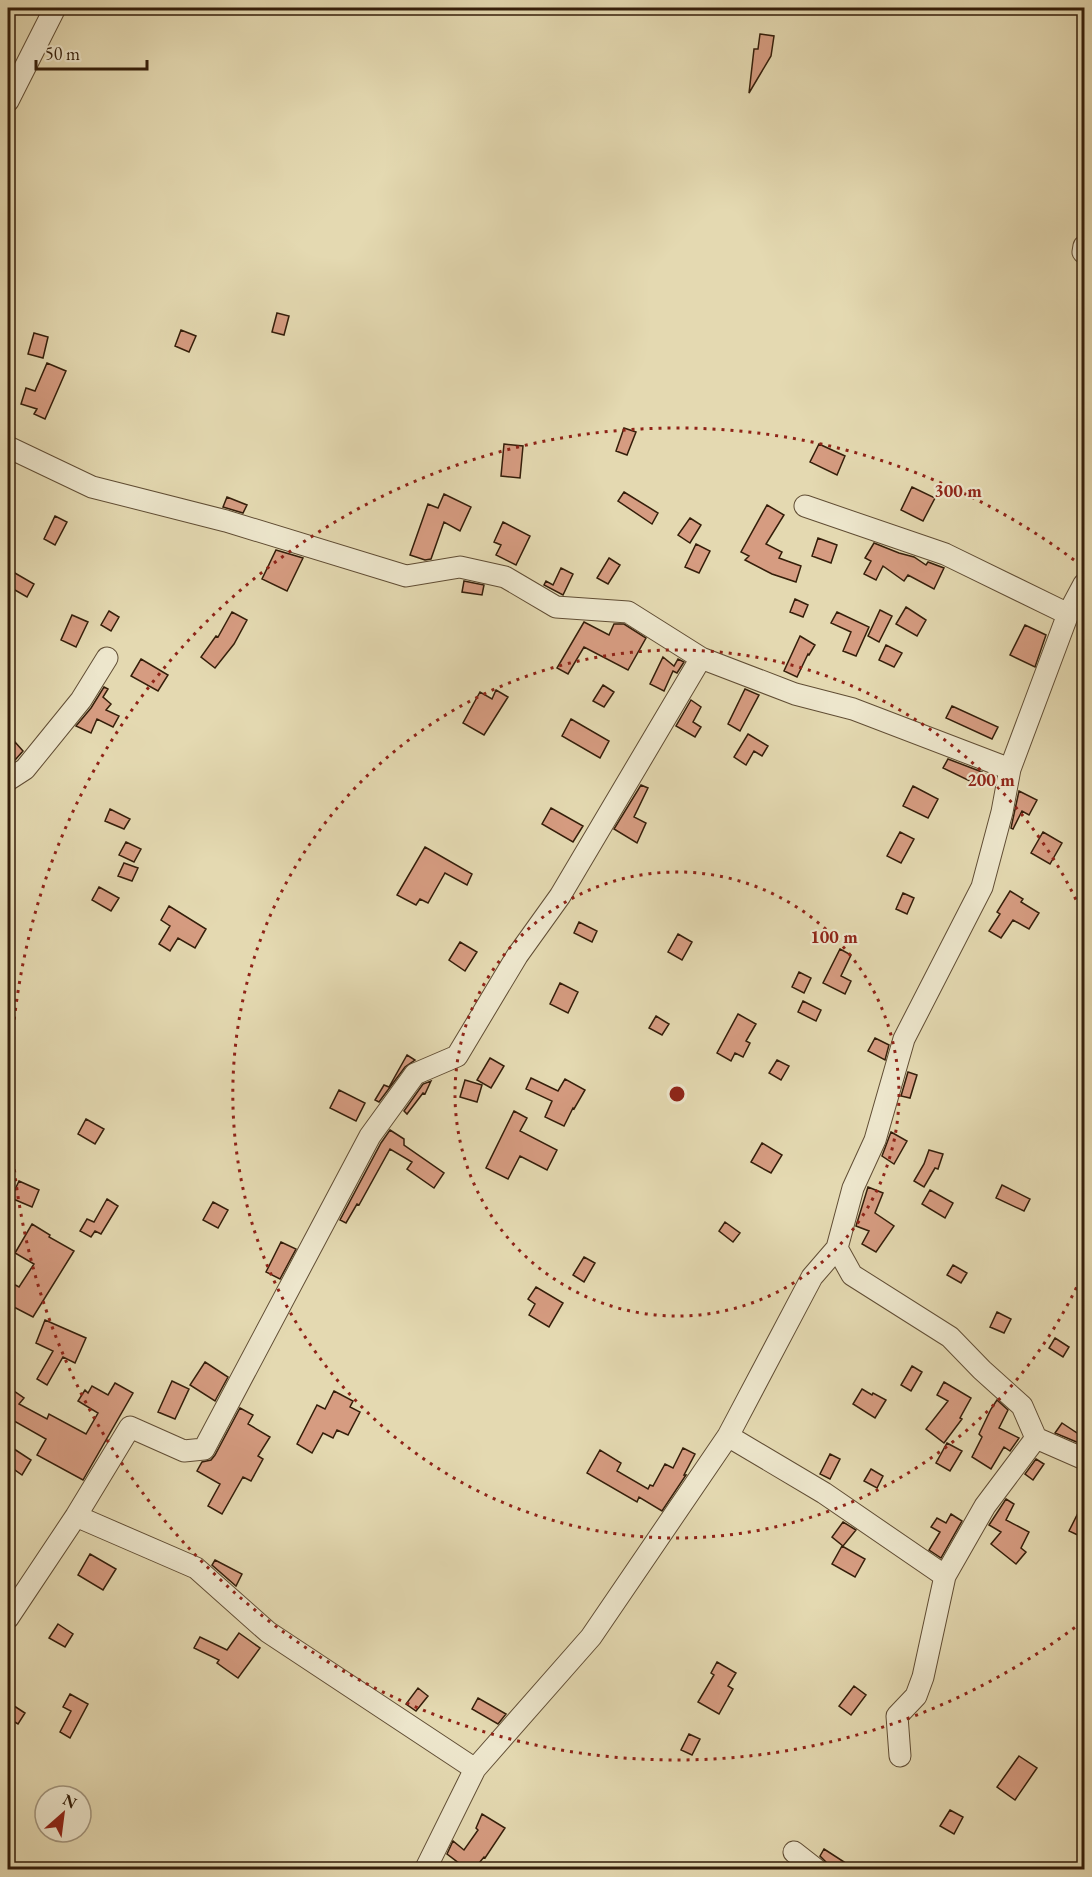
<svg xmlns="http://www.w3.org/2000/svg" width="1092" height="1877" viewBox="0 0 1092 1877" font-family="'EB Garamond',serif">
  <style>
    .building { fill: #d69c81; stroke: #341e0a; stroke-width: 1.5 }
    .lines { fill: none; stroke-linecap: round; stroke-linejoin: round }
    .minor-casing { stroke: #604d34; stroke-width: 23 }
    .minor { stroke: #ede6cc; stroke-width: 21 }
    .ring { fill: none; stroke: #8f2418; stroke-width: 3; stroke-dasharray: 3 6 }
    .centre { fill: #8f2418; stroke: #ede6cc; stroke-width: 3 }
    .ring-label { font-size: 18px; text-anchor: middle; font-weight: bold; fill: #8f2418; stroke: #ede6cc; stroke-width: 4.5; stroke-linejoin: round; paint-order: stroke }
  </style>
  <rect width="100%" height="100%" fill="#e4d9b1"/>
  <filter id="stains"><feTurbulence type="fractalNoise" baseFrequency=".00333" numOctaves="4"/><feColorMatrix values="0 0 0 0 .2 0 0 0 0 .09 0 0 0 0 .02 0 0 0 .5 -.17"/></filter>
  <radialGradient id="worn" r=".72"><stop offset=".6" stop-color="#630" stop-opacity="0"/><stop offset="1" stop-color="#630" stop-opacity=".3"/></radialGradient>
  <path class="building" d="M760,34L774,36L771,56L749,93L754,49H758Z
    M277,313L289,316L284,335L272,332Z
    M181,330L196,336L189,352L175,346Z
    M34,333L48,337L43,358L28,354Z
    M47,363L66,371L45,419L34,414L37,409L21,404L26,388L35,391Z
    M624,428L636,432L627,455L616,451Z
    M504,444L523,446L520,478L501,476Z
    M819,444L845,456L837,475L810,462Z
    M912,487L935,498L923,521L901,510Z
    M624,492L658,513L652,524L618,501Z
    M444,494L471,507L460,531L444,522L431,559L425,560L410,555L428,504L438,508Z
    M227,497L247,505L243,513L223,507Z
    M767,505L784,515L766,544L782,552L779,558L801,566L796,582L772,574L745,560L749,556L741,552Z
    M55,516L67,522L55,545L44,539Z
    M690,518L701,525L690,543L678,535Z
    M503,522L530,536L516,565L496,555L501,545L494,542Z
    M818,538L837,545L831,563L812,556Z
    M874,543L899,553L914,557L926,565L928,562L944,568L934,589L908,575L904,581L883,566L876,580L864,574L871,561L865,558Z
    M696,544L710,551L699,573L685,567Z
    M276,550L303,558L287,591L262,579Z
    M609,558L620,565L608,584L597,578Z
    M561,568L573,574L563,595L544,585L546,581L553,585Z
    M8,569L34,584L27,597L8,586Z
    M464,581L484,585L482,595L462,592Z
    M795,599L808,605L803,617L790,612Z
    M906,607L926,620L917,636L896,624Z
    M880,610L892,616L879,642L868,636Z
    M109,611L119,617L111,631L101,625Z
    M232,612L247,620L234,644L215,668L201,657L216,636L218,637Z
    M837,612L869,627L856,656L843,651L851,632L831,623Z
    M72,615L88,622L76,647L61,640Z
    M584,622L609,635L614,624H624L646,638L628,670L584,647L568,674L557,668Z
    M1025,625L1046,635L1035,667L1010,655Z
    M800,636L815,645L809,655L808,654L797,677L784,671Z
    M886,645L902,653L894,667L879,660Z
    M663,657L674,666L678,659L684,662L677,673L673,671L664,691L650,684Z
    M141,659L168,675L158,691L131,676Z
    M603,685L614,692L604,707L593,701Z
    M104,687L108,689L103,697L111,704L106,710L119,716L113,727L97,719L91,733L76,726L91,708Z
    M745,689L759,695L740,731L728,724Z
    M496,690L508,697L484,735L463,723L480,692L492,699Z
    M691,700L701,707L693,722L701,727L695,737L676,726Z
    M952,706L998,727L992,739L946,718Z
    M571,719L609,741L600,758L562,736Z
    M748,734L768,746L762,756L754,751L746,765L734,757Z
    M15,742L23,751L16,759L8,765V750Z
    M948,759L982,772L976,784L943,768Z
    M641,785L648,788L634,817L646,823L637,843L614,829Z
    M913,786L938,799L928,818L903,806Z
    M1019,791L1037,800L1029,815L1022,811L1013,829L1011,828Z
    M551,808L583,826L573,842L542,824Z
    M110,809L130,819L124,829L105,821Z
    M900,832L914,839L901,863L887,856Z
    M1043,832L1062,843L1050,864L1031,853Z
    M126,842L141,849L134,862L119,855Z
    M425,847L472,874L467,885L445,873L428,903L420,899L416,905L397,895Z
    M124,863L138,868L132,881L118,876Z
    M99,887L119,898L111,911L92,900Z
    M1010,891L1023,899L1021,902L1039,913L1029,929L1013,920L1001,938L989,931L1000,914L997,912Z
    M903,893L914,898L907,914L896,909Z
    M169,906L206,929L195,948L178,938L170,951L159,944L170,926L161,920Z
    M579,922L597,931L592,942L574,933Z
    M678,934L692,942L682,960L668,952Z
    M460,942L477,952L465,971L449,960Z
    M840,949L851,955L841,976L851,981L845,994L823,983Z
    M799,972L811,978L804,993L792,987Z
    M560,983L578,992L568,1013L550,1004Z
    M803,1001L821,1010L816,1021L798,1012Z
    M738,1014L756,1024L746,1041L750,1043L743,1057L735,1053L731,1061L717,1053Z
    M656,1016L669,1024L662,1035L649,1028Z
    M875,1038L889,1045L885,1060L868,1051Z
    M407,1055L415,1060L405,1067L379,1102L375,1100L384,1085L389,1087Z
    M490,1058L504,1066L491,1088L477,1080Z
    M777,1060L789,1066L781,1080L769,1073Z
    M908,1072L917,1075L910,1098L901,1096Z
    M531,1078L558,1091L565,1079L585,1090L574,1109L573,1108L564,1126L545,1117L552,1101L526,1089Z
    M465,1080L482,1085L477,1102L460,1097Z
    M431,1081L425,1094L423,1093L407,1114L404,1111L423,1084Z
    M339,1090L365,1103L356,1121L330,1108Z
    M514,1111L527,1118L520,1131L557,1150L547,1170L520,1156L508,1179L486,1168Z
    M86,1119L104,1129L95,1144L78,1134Z
    M390,1130L404,1139V1145L444,1173L434,1188L407,1169L412,1162L390,1149L359,1205L357,1204L346,1223L340,1220L381,1143Z
    M891,1132L907,1141L894,1164L882,1156Z
    M762,1143L782,1155L771,1173L751,1162Z
    M929,1150L943,1154L938,1169L935,1168L924,1187L914,1181L924,1164Z
    M19,1181L39,1190L32,1207L11,1198Z
    M1002,1185L1030,1199L1024,1211L996,1198Z
    M868,1187L883,1193L875,1213L894,1226L876,1252L862,1244L869,1231L856,1226Z
    M930,1190L953,1203L945,1218L922,1204Z
    M107,1199L118,1206L101,1234L95,1231L91,1237L80,1231L87,1219L94,1222Z
    M213,1202L228,1210L218,1228L203,1220Z
    M725,1222L740,1233L733,1242L719,1231Z
    M32,1224L50,1235L49,1237L74,1251L33,1317L8,1304V1281L19,1287L34,1264L15,1253Z
    M281,1242L296,1249L280,1279L266,1272Z
    M584,1257L595,1263L584,1282L573,1275Z
    M953,1265L967,1273L961,1283L947,1275Z
    M536,1287L563,1303L549,1327L529,1315L535,1304L528,1299Z
    M997,1312L1011,1319L1004,1333L990,1327Z
    M45,1320L86,1338L75,1363L63,1357L47,1385L37,1379L53,1351L36,1343Z
    M1055,1338L1069,1347L1063,1357L1049,1348Z
    M205,1362L228,1377L215,1401L190,1385Z
    M912,1366L922,1372L911,1391L901,1385Z
    M172,1381L189,1389L175,1419L158,1412Z
    M944,1382L971,1398L960,1418L962,1419L944,1443L926,1429L948,1401L937,1395Z
    M115,1383L133,1393L83,1480L37,1455L46,1439L9,1418L8,1420V1387L24,1398L19,1404L47,1419L49,1414L86,1434L98,1413L78,1401L85,1390L88,1393L92,1386L108,1395Z
    M862,1389L872,1395L873,1393L886,1400L875,1418L853,1404Z
    M334,1391L353,1401L350,1407L360,1412L348,1435L337,1430L333,1438L323,1433L312,1453L297,1444L317,1405L325,1409Z
    M997,1400L1008,1410L999,1428L1019,1438L1010,1451L1004,1447L991,1469L972,1457L982,1437L979,1434L991,1409Z
    M240,1408L253,1415L248,1424L270,1437L258,1456L263,1459L251,1481L243,1477L222,1514L208,1506L220,1484L197,1471L202,1462L211,1460L215,1455Z
    M1062,1423L1083,1437L1079,1443L1055,1433Z
    M947,1443L962,1451L950,1471L936,1463Z
    M8,1445L31,1460L22,1475L8,1465Z
    M683,1448L695,1454L684,1475H686L662,1511L639,1497L637,1502L587,1473L600,1450L621,1463L617,1471L648,1489L650,1485L653,1486L665,1464L673,1468Z
    M830,1454L840,1459L830,1479L820,1474Z
    M1036,1459L1044,1464L1033,1480L1025,1474Z
    M871,1469L883,1476L877,1488L864,1481Z
    M1006,1499L1014,1504L1006,1520L1029,1532L1021,1548L1026,1552L1016,1564L991,1544L1001,1532L989,1525Z
    M1084,1501V1538L1069,1531Z
    M951,1514L962,1521L941,1558L929,1550L940,1532L931,1527L937,1518L946,1523Z
    M843,1522L856,1530L843,1546L832,1537Z
    M842,1546L865,1559L855,1577L832,1564Z
    M90,1554L116,1569L103,1590L78,1575Z
    M215,1560L242,1574L236,1586L212,1565Z
    M58,1624L73,1634L65,1647L49,1638Z
    M239,1633L260,1648L238,1678L217,1663L219,1660L194,1648L200,1637L227,1650Z
    M717,1662L736,1673L728,1686L733,1689L719,1714L698,1702L714,1675L711,1673Z
    M854,1686L866,1695L851,1715L839,1706Z
    M418,1688L428,1696L416,1711L406,1704Z
    M70,1694L88,1704L70,1738L60,1732L71,1711L63,1707Z
    M478,1698L506,1714L498,1724L472,1709Z
    M8,1702L25,1713L18,1724L8,1718Z
    M689,1734L700,1739L692,1755L681,1750Z
    M1019,1756L1037,1768L1015,1800L997,1787Z
    M950,1810L963,1817L954,1834L940,1826Z
    M482,1814L505,1828L485,1858L484,1857L474,1869H456L460,1864L447,1854L453,1841L464,1850L478,1830L476,1828Z
    M824,1849L855,1869H829V1865L820,1856Z"/>
  <g class="lines">
    <g class="minor-casing">
      <path id="minor" d="M8,101L55,8
        M1084,246L1083,252L1084,253
        M8,447L92,487L226,521L406,576L460,567L505,577L556,607L628,612L701,658
        M805,506L945,554L1068,614
        M1010,769L1002,812L982,887L904,1039L875,1140L853,1188L837,1248L852,1275L950,1337L982,1370L1022,1406L1036,1438L1084,1459
        M8,780L25,769L81,700L107,658
        M728,1436L824,1493L945,1576
        M76,1516L196,1568L268,1632L475,1769L425,1870
        M8,1618L76,1516L130,1427L184,1451L204,1449L370,1136L415,1074L457,1056L517,956L560,896L701,658L795,694L853,709L1010,769L1068,614L1084,584
        M900,1756L897,1716L916,1696L923,1677L945,1576L985,1506L1036,1438
        M475,1769L591,1637L728,1436L812,1277L837,1248
        M794,1852L817,1870"/>
    </g>
    <use href="#minor" class="minor"/>
  </g>
  <g class="ring">
    <circle cx="677" cy="1094" r="222"/>
    <path d="M1084 1271A444 444 0 1 1 1084 917"/>
    <path d="M1082 1622A666 666 0 1 1 1082 566"/>
  </g>
  <circle cx="677" cy="1094" r="9" class="centre"/>
  <g class="ring-label">
    <text x="958" y="497">300 m</text>
    <text x="991" y="786">200 m</text>
    <text x="834" y="943">100 m</text>
  </g>
  <rect width="1092" height="1877" fill="none" stroke="#e4d9b1" stroke-width="30"/>
  <rect x="9" y="9" width="1074" height="1859" fill="none" stroke="#341e0a" stroke-width="3"/>
  <rect x="15" y="15" width="1062" height="1847" fill="none" stroke="#341e0a" stroke-width="1.5"/>
  <g transform="translate(63 1814) rotate(28)"><circle r="28" fill="#ede6cc" stroke="#a3967e" stroke-width="1.5"/>
  <path d="M0-4.5L10 22L0 15L-10 22Z" fill="#8f2418"/>
  <text y="-9" font-size="16" font-weight="bold" text-anchor="middle" fill="#341e0a">N</text>
  </g>
  <path d="M36 60v9h111v-9" fill="none" stroke="#341e0a" stroke-width="3"/>
  <text x="45" y="60" font-size="18" fill="#341e0a" stroke="#ede6cc" stroke-width="4.5" paint-order="stroke">50 m</text>
  <rect width="100%" height="100%" filter="url(#stains)"/>
  <rect width="100%" height="100%" fill="url(#worn)"/>
</svg>
